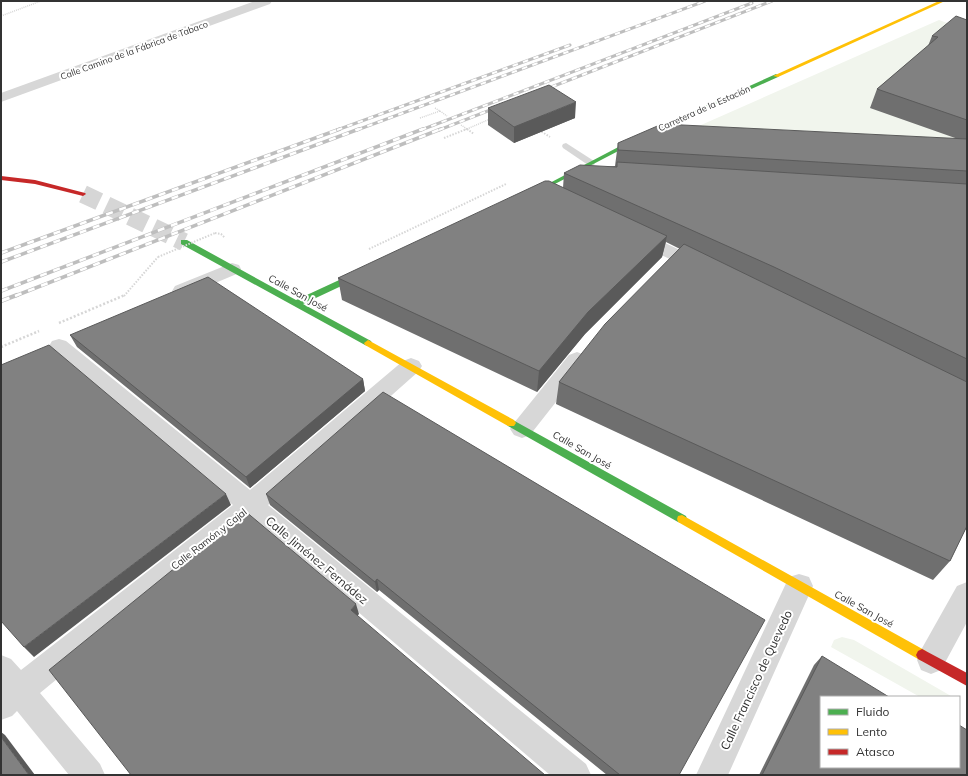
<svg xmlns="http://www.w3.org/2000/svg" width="968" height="776" viewBox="0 0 968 776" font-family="Mulish,sans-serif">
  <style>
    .green { fill: #f1f5ed }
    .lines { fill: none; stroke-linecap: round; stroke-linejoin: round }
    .secondary-tunnel { stroke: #d6d6d6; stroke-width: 18; stroke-dasharray: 18 8; stroke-linecap: butt }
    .path-far2 { stroke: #d6d6d6; stroke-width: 1.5; stroke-dasharray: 1 1; stroke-linecap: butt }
    .path-far1 { stroke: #d6d6d6; stroke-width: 2; stroke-dasharray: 1.5 1.5; stroke-linecap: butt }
    .path { stroke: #d6d6d6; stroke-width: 2.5; stroke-dasharray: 2 2; stroke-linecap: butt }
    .lane { fill: #d7d7d7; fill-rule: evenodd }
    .street { fill: #d7d7d7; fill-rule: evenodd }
    .fast { fill: #4caf50; fill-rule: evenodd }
    .slow { fill: #ffc107; fill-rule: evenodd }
    .jam { fill: #c62828; fill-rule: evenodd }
    .rail-far2-casing { stroke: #bebebe; stroke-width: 3 }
    .rail-far1-casing { stroke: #bebebe; stroke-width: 3.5 }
    .rail-casing { stroke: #bebebe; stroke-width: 4.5 }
    .rail-far2 { stroke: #fff; stroke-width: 2; stroke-dasharray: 5.5; stroke-linecap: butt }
    .rail-far1 { stroke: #fff; stroke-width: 2.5; stroke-dasharray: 7; stroke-linecap: butt }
    .rail { stroke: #fff; stroke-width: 3; stroke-dasharray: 9; stroke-linecap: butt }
    .path-bridge { stroke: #d6d6d6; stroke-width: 2; stroke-dasharray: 1.5 1.5; stroke-linecap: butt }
    .wall { fill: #6f6f6f }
    .shaded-wall { fill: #5a5a5a }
    .building { fill: #818181; stroke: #5a5a5a }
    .labels { text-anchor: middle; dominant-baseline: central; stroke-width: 4; stroke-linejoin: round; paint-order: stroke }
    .far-street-label { font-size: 9px; fill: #333; stroke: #fff }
    .street-label { font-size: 10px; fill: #333; stroke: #fff }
    .near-street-label { font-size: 12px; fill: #333; stroke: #fff }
  </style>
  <rect width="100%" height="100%" fill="#fff"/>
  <path class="green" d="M939,20L967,30V143L692,129Z
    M842,637L854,640L951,696V697H920L831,647L834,640Z"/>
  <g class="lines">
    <path class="secondary-tunnel" d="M83,194L184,242"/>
    <path class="path-far2" d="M1,16L41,1
      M440,111L447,116
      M420,118L440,111L435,108
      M461,125L467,129L464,130
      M467,129L490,119
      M467,129L469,130"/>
    <path class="path-far1" d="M467,129L474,134
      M539,130L550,137
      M444,138L467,129
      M215,233L221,234L225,238
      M369,249L506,184
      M124,296L158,257"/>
    <path class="path" d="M59,323L125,295
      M1,347L39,331"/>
    <path class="lane" d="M566,143L594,161L595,163L594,165H588L563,148L562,146L563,144Z"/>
    <path class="street" d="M255,1H272L270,4L1,102V93Z
      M637,230L708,263L710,267L708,271L701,273L694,271L631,240L628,236L631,232Z
      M232,263L239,265L241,269L239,273L182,297L175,296L172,291L175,286Z
      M59,339L66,341L250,490L403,361L411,358L419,361L422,366L419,371L268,505L586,764L591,775H550L250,520L40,693L100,764L105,775H69L17,711L12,716L1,720V655L11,659L21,670L233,505L52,351L49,346L52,341Z
      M577,352L585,355L588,360L585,365L530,435L522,438L514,435L510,429L514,423L569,355Z
      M799,574L809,577L813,586L728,775H696L789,577Z
      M967,582V622L941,670L931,674L921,670L917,660L921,650L957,586Z"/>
    <path class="fast" d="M776,74L779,76L778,77L651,134L528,198H524L523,197L647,132Z
      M181,240H187L296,300L363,269H369L370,271L369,273L303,304L371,341L372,343L368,346L365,345L181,244Z
      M511,419L686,516L687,519L686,522L682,523L678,522L508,426L506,423L508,420Z"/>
    <path class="slow" d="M939,1H945L778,77L773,76Z
      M368,340L514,420L516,423L514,426H508L365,345L364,343Z
      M682,515L926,651L928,655L926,659L922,661L918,659L678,522L677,519L678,516Z"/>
    <path class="jam" d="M1,176L35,180L85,193L86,194L83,196L35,184L1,180Z
      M922,649L967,673V686L918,659L916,655L918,651Z"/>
    <g class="rail-far2-casing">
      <path id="rail-far2" d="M541,91L772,1
        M337,130L570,45
        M357,130L705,1
        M421,130L752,3
        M439,130L498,107"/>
    </g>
    <g class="rail-far1-casing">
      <path id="rail-far1" d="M1,253L340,129
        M1,262L359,129
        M1,291L423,129
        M15,296L441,129"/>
    </g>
    <g class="rail-casing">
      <path id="rail" d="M1,301L17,295"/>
    </g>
    <use href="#rail-far2" class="rail-far2"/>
    <use href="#rail-far1" class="rail-far1"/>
    <use href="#rail" class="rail"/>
    <path class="path-bridge" d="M158,257L215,233"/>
  </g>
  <path class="wall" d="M967,20V526L950,561L933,580L556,404L559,382L680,249L666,242L662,257L585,334L537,392L342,300L338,278L563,188L564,173L615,166L618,143L958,139L870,108L877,89L928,46L932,36Z
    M488,108L575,118L514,143L488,125Z
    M70,335L363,379L365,391L250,488L77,347Z
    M266,494L679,775H607L379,590L377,592L270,505Z
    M822,656L821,767L967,775H759L814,665Z"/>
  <path class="shaded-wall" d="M576,102L575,118L514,143V127Z
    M667,236L662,257L585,334L537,392L539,371L588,312Z
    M363,379L365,391L250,488L246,477Z
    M226,494L231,505L34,657L24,647Z
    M377,579L379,590L377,592L375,582Z
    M356,604L359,614L354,620L351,610Z
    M1,732L5,735L35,775H29L1,737Z"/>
  <path class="building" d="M956,16L967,20V120L877,89L938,37L932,36Z
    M549,85L576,102L514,127L488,108Z
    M662,124L967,139V171L618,150V143Z
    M617,162L967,184V359L774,267L564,173L580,165L617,167Z
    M545,181H549L667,236L588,312L539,371L338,278Z
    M684,244L967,382V526L950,561L559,382L605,324Z
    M208,277L363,379L246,477L70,335Z
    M49,345L226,494L24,647L1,621V365Z
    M383,392L765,620L679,775H620L377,579L375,582L266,494Z
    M245,511L356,604L351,610L545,775H131L49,670Z
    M822,656L889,697H821V767H959V725L967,730V775H762Z
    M1,737L29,775H1Z"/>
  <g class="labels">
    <g class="far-street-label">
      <text transform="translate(134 50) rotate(-20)">Calle Camino de la Fábrica de Tabaco</text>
      <text transform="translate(704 108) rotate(-24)">Carretera de la Estación</text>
    </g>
    <g class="street-label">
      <text transform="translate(298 293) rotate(29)">Calle San José</text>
      <text transform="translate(582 450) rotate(30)">Calle San José</text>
      <text transform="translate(209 539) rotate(-38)">Calle Ramón y Cajal</text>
      <text transform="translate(864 609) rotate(29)">Calle San José</text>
    </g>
    <g class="near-street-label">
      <text transform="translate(317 560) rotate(40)">Calle Jiménez Fernádez</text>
      <text transform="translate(756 680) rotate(-65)">Calle Francisco de Quevedo</text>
    </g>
  </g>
  <rect width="968" height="776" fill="none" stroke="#333333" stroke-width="4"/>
  <rect x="820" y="696" width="140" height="72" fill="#ffffff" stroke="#adadad"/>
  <rect x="828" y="709" width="20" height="6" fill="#4caf50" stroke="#adadad"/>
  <text x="856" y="716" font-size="12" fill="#333333">Fluido</text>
  <rect x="828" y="729" width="20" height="6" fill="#ffc107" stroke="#adadad"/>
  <text x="856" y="736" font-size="12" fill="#333333">Lento</text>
  <rect x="828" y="749" width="20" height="6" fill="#c62828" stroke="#adadad"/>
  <text x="856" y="756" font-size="12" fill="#333333">Atasco</text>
</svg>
